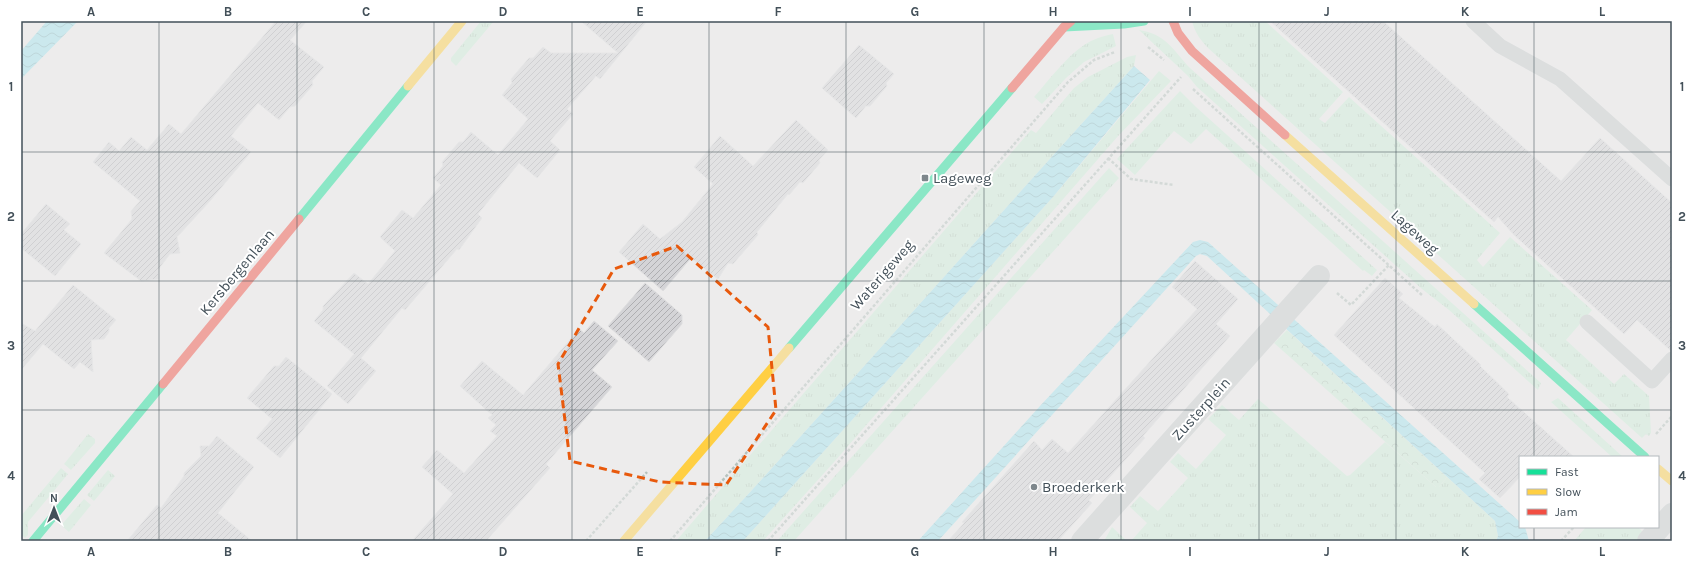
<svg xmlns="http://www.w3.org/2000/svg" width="1693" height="562" viewBox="0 0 1693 562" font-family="Karla,sans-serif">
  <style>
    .grass { fill: url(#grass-tufts) }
    .forest { fill: url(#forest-crowns) }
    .water { fill: url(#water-waves) }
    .building { fill: url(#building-hatch); stroke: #dededf }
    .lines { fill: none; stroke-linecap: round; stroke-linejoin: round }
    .path { stroke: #b5c2bd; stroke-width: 2.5; stroke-dasharray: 3 2; stroke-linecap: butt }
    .lane { stroke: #c8cccd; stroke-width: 15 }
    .street { stroke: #c8cccd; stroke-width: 22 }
    .fast { stroke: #16e098; stroke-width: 9 }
    .slow { stroke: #ffcf43; stroke-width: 9 }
    .jam { stroke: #f24e42; stroke-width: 9 }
    .marked { fill: none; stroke: #e8590c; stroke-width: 3; stroke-dasharray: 8 5; stroke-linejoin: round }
    .grid { fill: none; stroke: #435059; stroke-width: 1; stroke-opacity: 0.55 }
    .poi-dot { fill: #7e878c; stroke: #fff; stroke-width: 1.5 }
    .labels { text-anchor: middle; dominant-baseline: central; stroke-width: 4; stroke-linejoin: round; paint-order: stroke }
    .poi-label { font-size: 15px; fill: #435059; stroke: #fff; text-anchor: start }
    .street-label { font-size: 15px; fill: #435059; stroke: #fff }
    .neatline { fill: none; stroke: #435059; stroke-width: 1.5 }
    .grid-label { font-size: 13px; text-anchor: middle; font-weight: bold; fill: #435059 }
  </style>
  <defs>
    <pattern id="grass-tufts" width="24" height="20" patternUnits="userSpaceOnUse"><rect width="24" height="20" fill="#cfeed9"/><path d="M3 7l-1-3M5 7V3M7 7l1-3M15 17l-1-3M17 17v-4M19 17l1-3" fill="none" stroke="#b3cebc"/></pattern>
    <pattern id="forest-crowns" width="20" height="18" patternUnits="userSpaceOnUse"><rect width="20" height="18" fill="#cfeed9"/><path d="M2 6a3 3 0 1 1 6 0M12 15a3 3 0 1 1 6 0" fill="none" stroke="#b3cebc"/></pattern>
    <pattern id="water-waves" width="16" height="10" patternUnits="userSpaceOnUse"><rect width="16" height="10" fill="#a2e2ed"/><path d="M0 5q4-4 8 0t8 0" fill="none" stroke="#86bac3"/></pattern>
    <pattern id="building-hatch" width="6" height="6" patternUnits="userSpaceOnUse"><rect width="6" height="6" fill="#d4d4d7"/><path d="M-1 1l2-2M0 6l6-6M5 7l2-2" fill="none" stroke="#aeaeb1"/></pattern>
  </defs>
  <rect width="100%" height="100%" fill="#edecec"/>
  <path class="grass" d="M481,21H494L456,66L451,61V58Z
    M1192,21H1265L1343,92L1319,119L1325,123L1349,97L1500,233L1477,260L1483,267L1510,237L1592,310L1566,340L1614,384L1624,374L1649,396L1651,433L1649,436L1646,434L1642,438L1208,48C1200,39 1195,33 1192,21Z
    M1139,30C1166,34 1173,50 1190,68L1541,383L1538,390L1449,310L1422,289L1197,87L1188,76Z
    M1113,34L1116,46L1084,62L1066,78L1042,104L1034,97C1050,79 1065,58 1084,45C1093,39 1103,36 1113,34Z
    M1136,55L1134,66C990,224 850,384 705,541H676L1031,130L1036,133L1074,88L1088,77L1127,57Z
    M1159,71L1171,81L1119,135L835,461L763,541H743L1053,197Z
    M1180,91L1196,107L1377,270L1372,276L1364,270L1363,271L1206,129L1191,144L1174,131L1135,175L1117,159Z
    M1109,168L1119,178L794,541H777Z
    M1558,398L1623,457H1612L1551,402Z
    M1258,399L1347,476L1350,475L1385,442L1436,487H1439L1447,477L1495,521L1498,536L1496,541H1131L1147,523L1130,507L1140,496L1158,511L1188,478L1170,462L1178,453L1196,469L1226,435L1208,419L1222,405L1239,420Z
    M88,434L95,439V443L71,470L64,464Z
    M61,468L68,474L28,522V535L25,538L21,534V516Z
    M108,470L115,476L94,501L87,495Z
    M84,499L91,505L69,532L63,527V523Z
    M1112,527L1127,541H1104Z
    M1586,527H1639V528L1644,533L1637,541H1574Z"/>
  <path class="forest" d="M1287,330L1447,477L1439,487H1436L1274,343Z"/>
  <path class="water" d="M47,21H80L76,23L21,79V51Z
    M1134,66L1150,80L1053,197L743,541H705C850,384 990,224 1134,66Z
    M1200,240L1208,242L1520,522V527H1525L1529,541H1496L1498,536L1495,521L1207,256L1200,254L1196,256L938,541H918L1040,406L1193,242Z"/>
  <path class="building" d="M276,21H307L290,40L324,67L312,81L313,85L295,106L290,107L279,120L258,103L231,136L251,152L210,201L177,237L180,253L170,254L158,270L159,279L141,281L104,253L132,219L131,211L140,201L93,162L109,142L119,151L131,137L147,150L169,124L181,134Z
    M581,21H647L600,79L596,76L567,109L573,114L550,141L560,150L537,178L519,163L478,214L482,218L459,250L457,249L405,310L402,308L361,358L376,371L348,404L327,386L354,354L314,321L323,310V306L354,273L368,284L395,251L380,237L402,210L413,218L441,185L433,178L443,166L442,162L459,142H463L471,132L498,155L528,119L502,95L512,83L511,79L529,58H533L543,47L551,53H618Z
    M1270,21H1383L1561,181L1600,138L1672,203V350H1670L1637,320L1624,334L1514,235L1498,217L1494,222Z
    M859,45L894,74L886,83L887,86L870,106H866L856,118L822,88Z
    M796,120L828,150L819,160L820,163L803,183L800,182L789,195L788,194L757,232L758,235L733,264L728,263L718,279L691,258L663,291L619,252L643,224L660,239L682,222L713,184L694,167L720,136L753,166Z
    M46,204L70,224L64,230L81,244L55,276L21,248V234Z
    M1195,261L1238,299L1216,324L1230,336L1143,436L1145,438L1089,500L1092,503L1058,541H948L964,523L962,522L1034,441L1042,450L1052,439L1068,453L1197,309L1172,287Z
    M1385,278L1403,294L1399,298L1435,327L1437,324L1481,365L1480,366L1509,394L1507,397L1574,457H1520V477L1500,498L1479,479L1485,473L1334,335Z
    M645,283L682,315V324L649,362L608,326Z
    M73,285L116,320L109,328V332L104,339L91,340L93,372L80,362L74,369L43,344L21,370V323L35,331Z
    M594,321L618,341L592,370L612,387L546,464L550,468L486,541H412L453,494L422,467L437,450L464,473L497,436L490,431L496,425L488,418L492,415L460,386L482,361L523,395L579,329L584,333Z
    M286,357L332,394L280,458L256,438L272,419L247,398L274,366H279Z
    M217,436L254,467L218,513L252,541H127L157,505L161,508L184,476V473L201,456L200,446H209Z"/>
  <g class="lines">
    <path class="path" d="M1148,47L1164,60
      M1193,89L1423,296
      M1108,158L1131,179L1174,185
      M1337,293L1351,305L1389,265
      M1656,434L1672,416
      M586,541L647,472
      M670,541L1068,82L1094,60L1115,52
      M768,541L1181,77
      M1561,541L1574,527"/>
    <path class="lane" d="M1473,21L1500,46L1560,79L1672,179
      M1587,322L1652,381L1672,359"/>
    <path class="street" d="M1082,541L1319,276
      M1648,541L1672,514"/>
    <path class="fast" d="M1064,27L1124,24L1144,21
      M299,219L408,86
      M1474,304L1645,457
      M789,348L1012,88
      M33,541L163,384"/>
    <path class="slow" d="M408,86L462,21
      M1285,135L1474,304
      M1658,469L1672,481
      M624,541L789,348"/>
    <path class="jam" d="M1173,21L1178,33L1192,51L1285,135
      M1012,88L1064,27L1071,21
      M163,384L299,219"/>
  </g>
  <path d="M0 0H1693V562H0ZM677,246L768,327L776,410L726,485L660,482L570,461L558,364L614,269Z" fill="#edecec" fill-opacity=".55" fill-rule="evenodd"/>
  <path class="marked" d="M677,246L768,327L776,410L726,485L660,482L570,461L558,364L614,269Z"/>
  <path class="grid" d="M159,21V541M297,21V541M434,21V541M572,21V541M709,21V541M846,21V541M984,21V541M1121,21V541M1259,21V541M1396,21V541M1534,21V457M21,152H1672M21,281H1672M21,410H1672M1534,527V541"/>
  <g class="poi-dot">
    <rect x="921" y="174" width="8" height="8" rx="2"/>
    <circle cx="1034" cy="487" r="4"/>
  </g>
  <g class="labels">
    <g class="poi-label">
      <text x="933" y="178">Lageweg</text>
      <text x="1042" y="487">Broederkerk</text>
    </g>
    <g class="street-label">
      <text transform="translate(1415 232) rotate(42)">Lageweg</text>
      <text transform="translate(237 272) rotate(-50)">Kersbergenlaan</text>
      <text transform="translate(882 275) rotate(-49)">Waterigeweg</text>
      <text transform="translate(1201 409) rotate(-48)">Zusterplein</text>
    </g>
  </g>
  <rect width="1693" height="562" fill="none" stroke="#ffffff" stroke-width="44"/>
  <rect x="1519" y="456" width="140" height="72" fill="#ffffff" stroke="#b4b9bd"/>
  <rect x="1527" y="469" width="20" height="6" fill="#16e098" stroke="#b4b9bd"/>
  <text x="1555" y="476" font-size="12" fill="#435059">Fast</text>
  <rect x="1527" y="489" width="20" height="6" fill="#ffcf43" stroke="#b4b9bd"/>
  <text x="1555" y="496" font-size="12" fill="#435059">Slow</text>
  <rect x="1527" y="509" width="20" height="6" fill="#f24e42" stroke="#b4b9bd"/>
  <text x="1555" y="516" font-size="12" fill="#435059">Jam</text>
  <g transform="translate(54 508)" stroke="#ffffff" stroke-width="3" paint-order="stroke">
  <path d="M0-3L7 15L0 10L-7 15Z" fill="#435059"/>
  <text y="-6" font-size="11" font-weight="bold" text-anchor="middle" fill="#435059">N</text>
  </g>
  <rect x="22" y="22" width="1649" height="518" class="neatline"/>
  <g class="grid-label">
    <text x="91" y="16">A</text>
    <text x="228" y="16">B</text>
    <text x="366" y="16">C</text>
    <text x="503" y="16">D</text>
    <text x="640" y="16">E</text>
    <text x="778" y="16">F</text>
    <text x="915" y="16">G</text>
    <text x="1053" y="16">H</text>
    <text x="1190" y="16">I</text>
    <text x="1327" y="16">J</text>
    <text x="1465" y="16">K</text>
    <text x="1602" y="16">L</text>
    <text x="11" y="91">1</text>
    <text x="1682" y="91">1</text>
    <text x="11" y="221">2</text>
    <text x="1682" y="221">2</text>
    <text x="11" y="350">3</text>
    <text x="1682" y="350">3</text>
    <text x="11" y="480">4</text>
    <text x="1682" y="480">4</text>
    <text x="91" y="556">A</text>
    <text x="228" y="556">B</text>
    <text x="366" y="556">C</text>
    <text x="503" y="556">D</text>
    <text x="640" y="556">E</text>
    <text x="778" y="556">F</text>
    <text x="915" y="556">G</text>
    <text x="1053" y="556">H</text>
    <text x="1190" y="556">I</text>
    <text x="1327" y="556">J</text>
    <text x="1465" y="556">K</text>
    <text x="1602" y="556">L</text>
  </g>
</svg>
